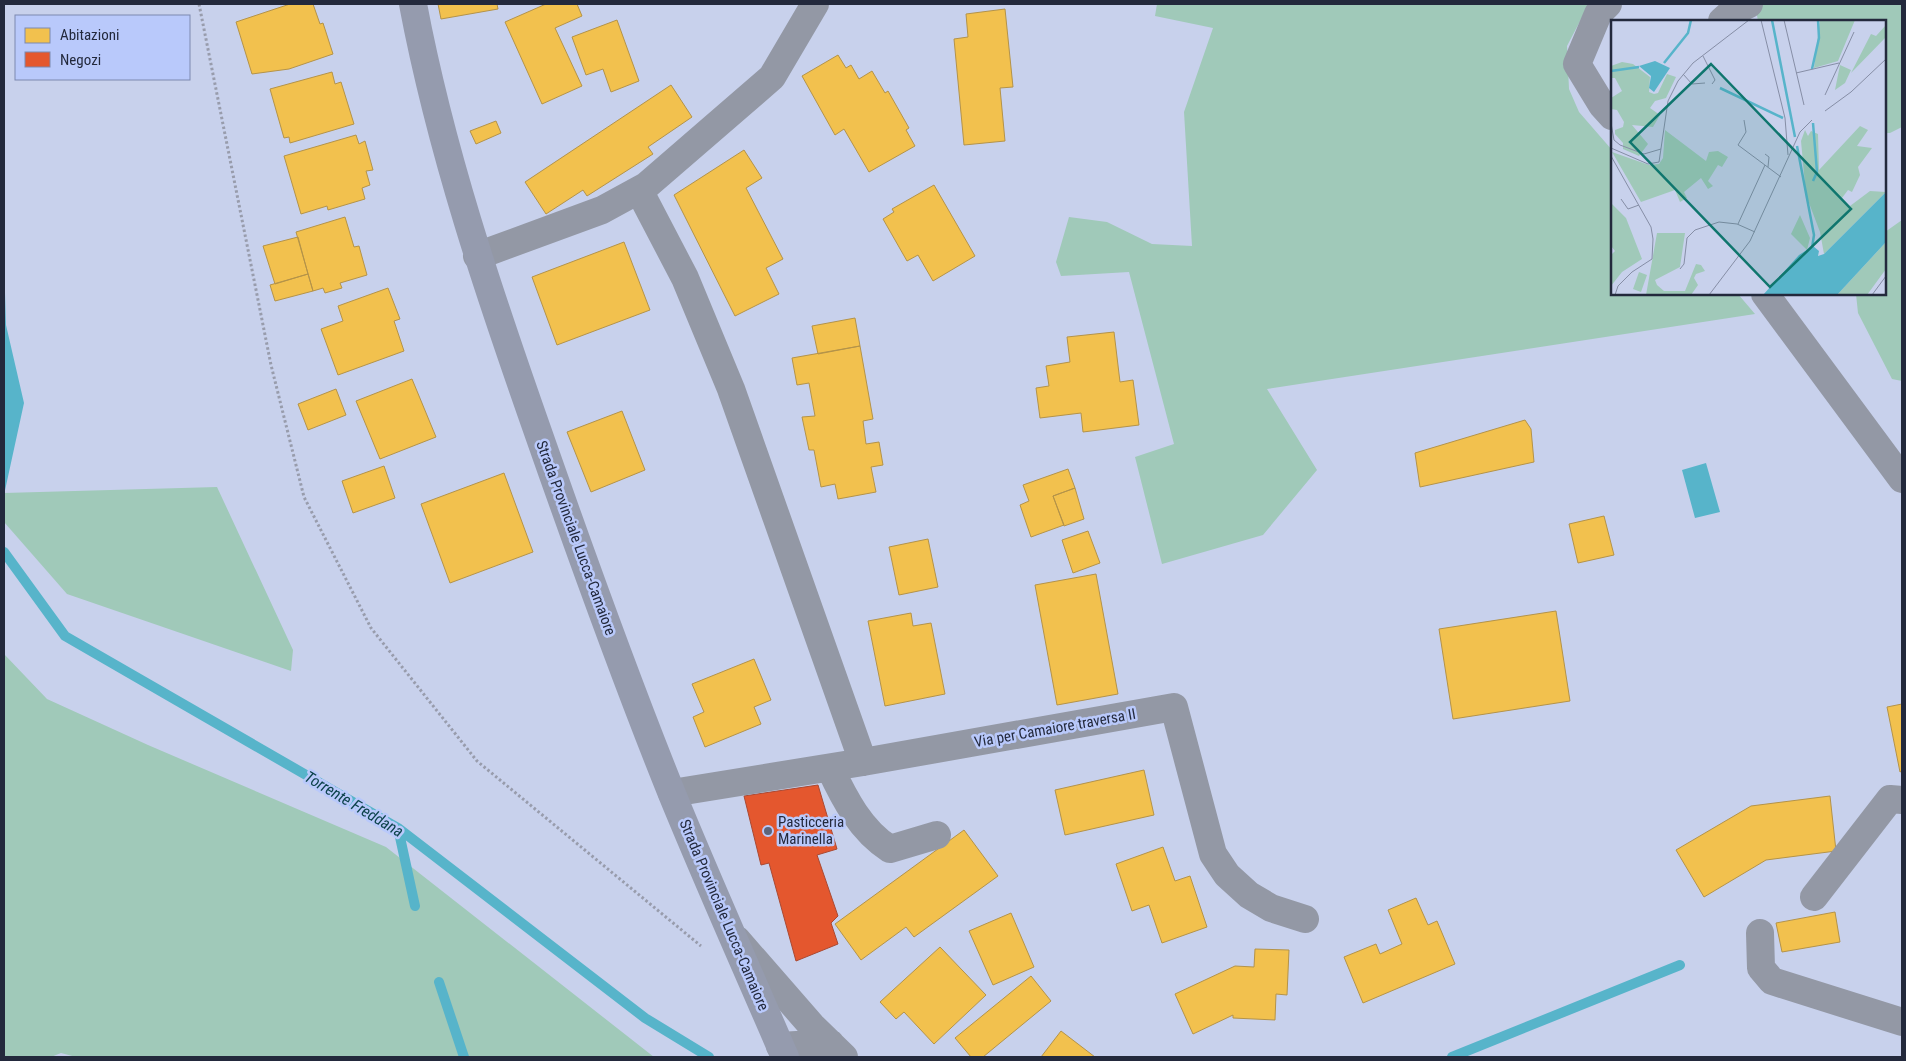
<svg xmlns="http://www.w3.org/2000/svg" width="1906" height="1061" viewBox="0 0 1906 1061" font-family="'Roboto Condensed',sans-serif">
  <style>
    .green { fill: #a0c9b9 }
    .water { fill: #57b4ca }
    .homes { fill: #f2c14e; stroke: #b49349 }
    .shops { fill: #e4572e; stroke: #aa4932 }
    .lines { fill: none; stroke-linecap: round; stroke-linejoin: round }
    .stream { stroke: #57b4ca; stroke-width: 10 }
    .path { stroke: #989cac; stroke-width: 3; stroke-dasharray: 2.5 2.5; stroke-linecap: butt }
    .minor { stroke: #9398a5; stroke-width: 28 }
    .major { stroke: #959bae; stroke-width: 28 }
    .poi-dot { fill: #5d647a; stroke: #b9c9fb; stroke-width: 2 }
    .labels { text-anchor: middle; dominant-baseline: central; stroke-width: 5; stroke-linejoin: round; paint-order: stroke }
    .street-label { font-size: 15px; fill: #23293c; stroke: #b9c9fb }
    .poi-label { font-size: 15px; fill: #23293c; stroke: #b9c9fb; text-anchor: start }
    .water-label { font-size: 16px; font-style: italic; fill: #0d434c; stroke: #b9c9fb }
    .inset-river { fill: none; stroke: #57b4ca; stroke-width: 2.5 }
    .inset-road { fill: none; stroke: #868ea6; stroke-width: 1 }
    .view { fill: #0f766e; fill-opacity: 0.15; stroke: #0f766e; stroke-width: 2.5 }
    .inset-edge { fill: none; stroke: #23293c; stroke-width: 2.5 }
  </style>
  <rect width="100%" height="100%" fill="#c8d1ec"/>
  <path class="green" d="M1157,4H1589L1567,46L1569,89L1579,112L1612,150V294H1738L1755,314L1267,389L1317,470L1263,535L1162,564L1135,457L1174,444L1129,272L1061,276L1056,262L1069,217L1107,222L1152,244L1192,246L1184,112L1213,28L1155,16Z
    M1755,4H1902V127L1890,133H1885V21H1758Z
    M1902,220V381L1892,379L1858,313L1856,294H1885V232Z
    M217,487L293,650L291,671L67,594L4,522V493Z
    M4,654L47,699L148,745L386,847L654,1057H76L61,1053L51,1057H4Z"/>
  <path class="water" d="M4,261L6,325L24,403L4,495Z
    M1706,463L1720,512L1695,518L1682,470Z"/>
  <path class="homes" d="M290,4H313L320,24L323,23L333,54L289,69L252,74L236,22Z
    M438,4H497L498,9L441,19Z
    M546,4H577L582,16L555,28L582,86L542,104L505,22Z
    M1005,9L1013,87L1000,88L1005,141L964,145L954,39L968,37L966,14Z
    M617,20L639,81L611,92L603,69L586,75L572,37Z
    M838,55L846,68L851,65L859,79L872,71L885,93L888,91L909,128L906,130L915,146L869,172L844,129L835,135L802,76Z
    M332,72L335,84L341,82L354,124L290,143L289,137L284,138L270,89Z
    M671,85L692,117L648,147L653,154L587,196L583,190L546,214L525,182Z
    M496,121L501,133L476,144L470,131Z
    M356,135L359,144L365,141L373,170L366,171L370,185L362,188L365,199L328,210L327,206L301,214L284,156Z
    M744,150L762,178L746,188L783,259L766,268L779,294L735,316L674,195Z
    M934,185L975,256L933,281L918,255L907,261L883,219L894,212L892,209Z
    M345,217L354,247L359,246L367,275L340,283L342,288L325,293L323,288L313,291L296,232Z
    M298,237L308,274L275,284L263,246Z
    M624,242L650,310L557,345L532,277Z
    M308,274L313,291L275,301L270,285Z
    M388,288L400,319L394,321L404,351L338,375L321,329L343,321L338,306Z
    M855,318L860,346L818,354L812,326Z
    M1114,332L1120,382L1133,380L1139,425L1083,432L1081,413L1040,418L1036,388L1049,386L1046,366L1070,362L1067,337Z
    M860,346L873,419L863,421L866,444L879,442L883,465L871,467L876,492L838,499L835,484L821,487L814,450H809L802,417L815,416L809,383L797,385L792,358Z
    M412,379L436,437L380,459L356,401Z
    M336,389L346,415L308,430L298,404Z
    M622,411L645,470L591,492L567,432Z
    M1525,420L1531,429L1534,462L1420,487L1415,453Z
    M384,466L395,498L353,513L342,481Z
    M1068,469L1075,488L1053,496L1064,525L1031,537L1020,505L1029,501L1023,485Z
    M504,473L533,552L450,583L421,504Z
    M1075,488L1084,519L1064,526L1053,496Z
    M1604,516L1614,555L1578,563L1569,524Z
    M1088,531L1100,563L1073,573L1062,540Z
    M928,539L938,587L899,595L889,547Z
    M1096,574L1118,694L1057,705L1035,585Z
    M1556,611L1570,701L1453,719L1439,629Z
    M911,613L913,626L931,623L945,694L885,706L868,621Z
    M754,659L771,700L754,707L761,724L705,747L693,717L704,712L692,684Z
    M1902,704V771L1900,772L1887,707Z
    M1144,770L1154,815L1065,835L1055,790Z
    M1830,796L1836,851L1766,860L1704,897L1676,850L1751,806Z
    M964,830L998,876L914,937L906,927L861,960L835,924Z
    M1163,847L1175,881L1190,876L1207,927L1162,943L1149,905L1132,911L1116,864Z
    M1416,898L1428,925L1437,921L1455,964L1363,1003L1344,957L1376,944L1380,954L1402,944L1388,910Z
    M1835,912L1840,942L1782,952L1776,923Z
    M1011,913L1034,967L993,985L969,931Z
    M940,947L986,995L934,1044L904,1012L896,1019L880,1002Z
    M1255,949L1289,950L1287,995L1276,994L1275,1020L1233,1018V1015L1193,1034L1175,994L1235,966L1254,967Z
    M1031,976L1051,1001L983,1057H971L955,1038Z
    M1061,1031L1095,1057H1041Z"/>
  <path class="shops" d="M818,785L837,849L817,855L838,916L831,923L838,944L796,961L769,863L761,865L744,796Z"/>
  <g class="lines">
    <path class="stream" d="M4,552L65,636L398,828L645,1018L709,1057
      M398,828L415,906
      M439,982L464,1057
      M1452,1057L1680,965"/>
    <path class="path" d="M199,4L271,365L304,497L371,628L477,761L701,946"/>
    <path class="minor" d="M1608,4L1598,14L1577,64L1602,105L1612,116
      M1722,21L1732,12L1749,4
      M639,190L685,278L731,389L863,762
      M477,256L602,210L646,186L772,77L815,4
      M1765,294L1902,479
      M830,768C844,798 861,831 890,849L937,835
      M672,793L863,762L1174,707L1213,854L1227,875L1249,895L1271,908L1305,919
      M1814,897L1890,799L1902,800
      M1760,933L1761,968L1772,981L1902,1022
      M737,940L812,1026L844,1057
      M780,1046L830,1043"/>
    <path class="major" d="M413,4C441,152 489,293 539,435C581,555 624,675 672,794C708,882 747,969 785,1057"/>
  </g>
  <circle class="poi-dot" cx="768" cy="831" r="5"/>
  <g class="labels">
    <g class="street-label">
      <text transform="translate(576 538) rotate(70)">Strada Provinciale Lucca-Camaiore</text>
      <text transform="translate(1055 728) rotate(-10)">Via per Camaiore traversa II</text>
      <text transform="translate(724 915) rotate(67)">Strada Provinciale Lucca-Camaiore</text>
    </g>
    <g class="poi-label">
      <text x="778" y="822">Pasticceria<tspan x="778" dy="17">Marinella</tspan></text>
    </g>
    <g class="water-label">
      <text transform="translate(354 804) rotate(31)">Torrente Freddana</text>
    </g>
  </g>
  <g transform="translate(1611 20)">
    <rect width="275" height="275" fill="#c8d1ec"/>
    <path d="M209,0H244L227,41L203,48ZM275,5V17L240,53L260,14L265,16ZM11,42L22,44L39,57L38,72L43,74L47,73L56,54L65,57L55,78L44,81L39,88L49,95L42,107L21,105L37,124L28,136L12,129V123L4,114V110L12,107L13,102L6,90L0,89V78L11,71L4,58H0V46ZM229,45L240,50L234,63L224,70ZM249,106L257,110L246,126L261,128L247,147L249,155L241,172L237,170L231,178L239,186L259,171L275,172L213,234L209,212L195,175L190,121L194,110L197,116L200,111L207,114L208,150ZM54,110L95,141L98,132L107,131L117,137L111,147L107,145L97,161L102,166L97,169L90,158L73,172L76,178L69,182L64,170L30,182L1,132L38,145L48,144L52,138ZM0,183L15,198L31,239L11,252L0,266V275V235L4,231L0,226ZM189,195L199,218L196,230L180,214ZM46,213H74L69,247L44,260L46,265L53,271H74L85,244L90,245L94,251L85,254L83,258L87,265L80,275H35ZM275,222V249L256,275H226ZM28,252L36,255L30,272L22,269Z" fill="#a0c9b9"/>
    <path d="M44,41L59,48L43,72L38,68L40,56L28,46ZM275,172V222L226,275H152L188,235L202,226L208,231L207,236L213,234Z" fill="#57b4ca"/>
    <path class="inset-river" d="M161,0L184,117M53,43L77,13L80,0M201,49L208,18L207,0M0,51L28,47M109,68L172,98M186,126L203,215L201,228M202,161L206,152L202,103"/>
    <path class="inset-road" d="M150,0L174,98L177,135M173,0L193,85M92,36L104,60L101,64M185,53L228,43M72,54L81,64L94,63M214,75L243,12M214,91L240,72L275,39M133,100L135,112L127,125L170,157M0,103L3,120L9,125L33,134L50,129M0,128L37,144L48,142L57,81L67,61L82,43L138,0M154,134L158,137L157,147M0,136L40,207L42,219L41,239L21,252L7,266L4,275M10,179L17,189L28,185M127,204L154,145M69,249L73,244L76,218L84,210L108,202L126,204L144,212M98,275L139,221L189,112L201,100M261,275L275,256"/>
    <path class="view" d="M100,44L240,189L159,267L19,122Z"/>
    <rect width="275" height="275" class="inset-edge"/>
  </g>
  <rect width="1906" height="1061" fill="none" stroke="#23293c" stroke-width="10"/>
  <rect x="15" y="15" width="175" height="65" fill="#b9c9fb" stroke="#7d89af"/>
  <rect x="25" y="28" width="25" height="15" fill="#f2c14e" stroke="#7d89af"/>
  <text x="60" y="40" font-size="15" fill="#23293c">Abitazioni</text>
  <rect x="25" y="52" width="25" height="15" fill="#e4572e" stroke="#7d89af"/>
  <text x="60" y="65" font-size="15" fill="#23293c">Negozi</text>
</svg>
